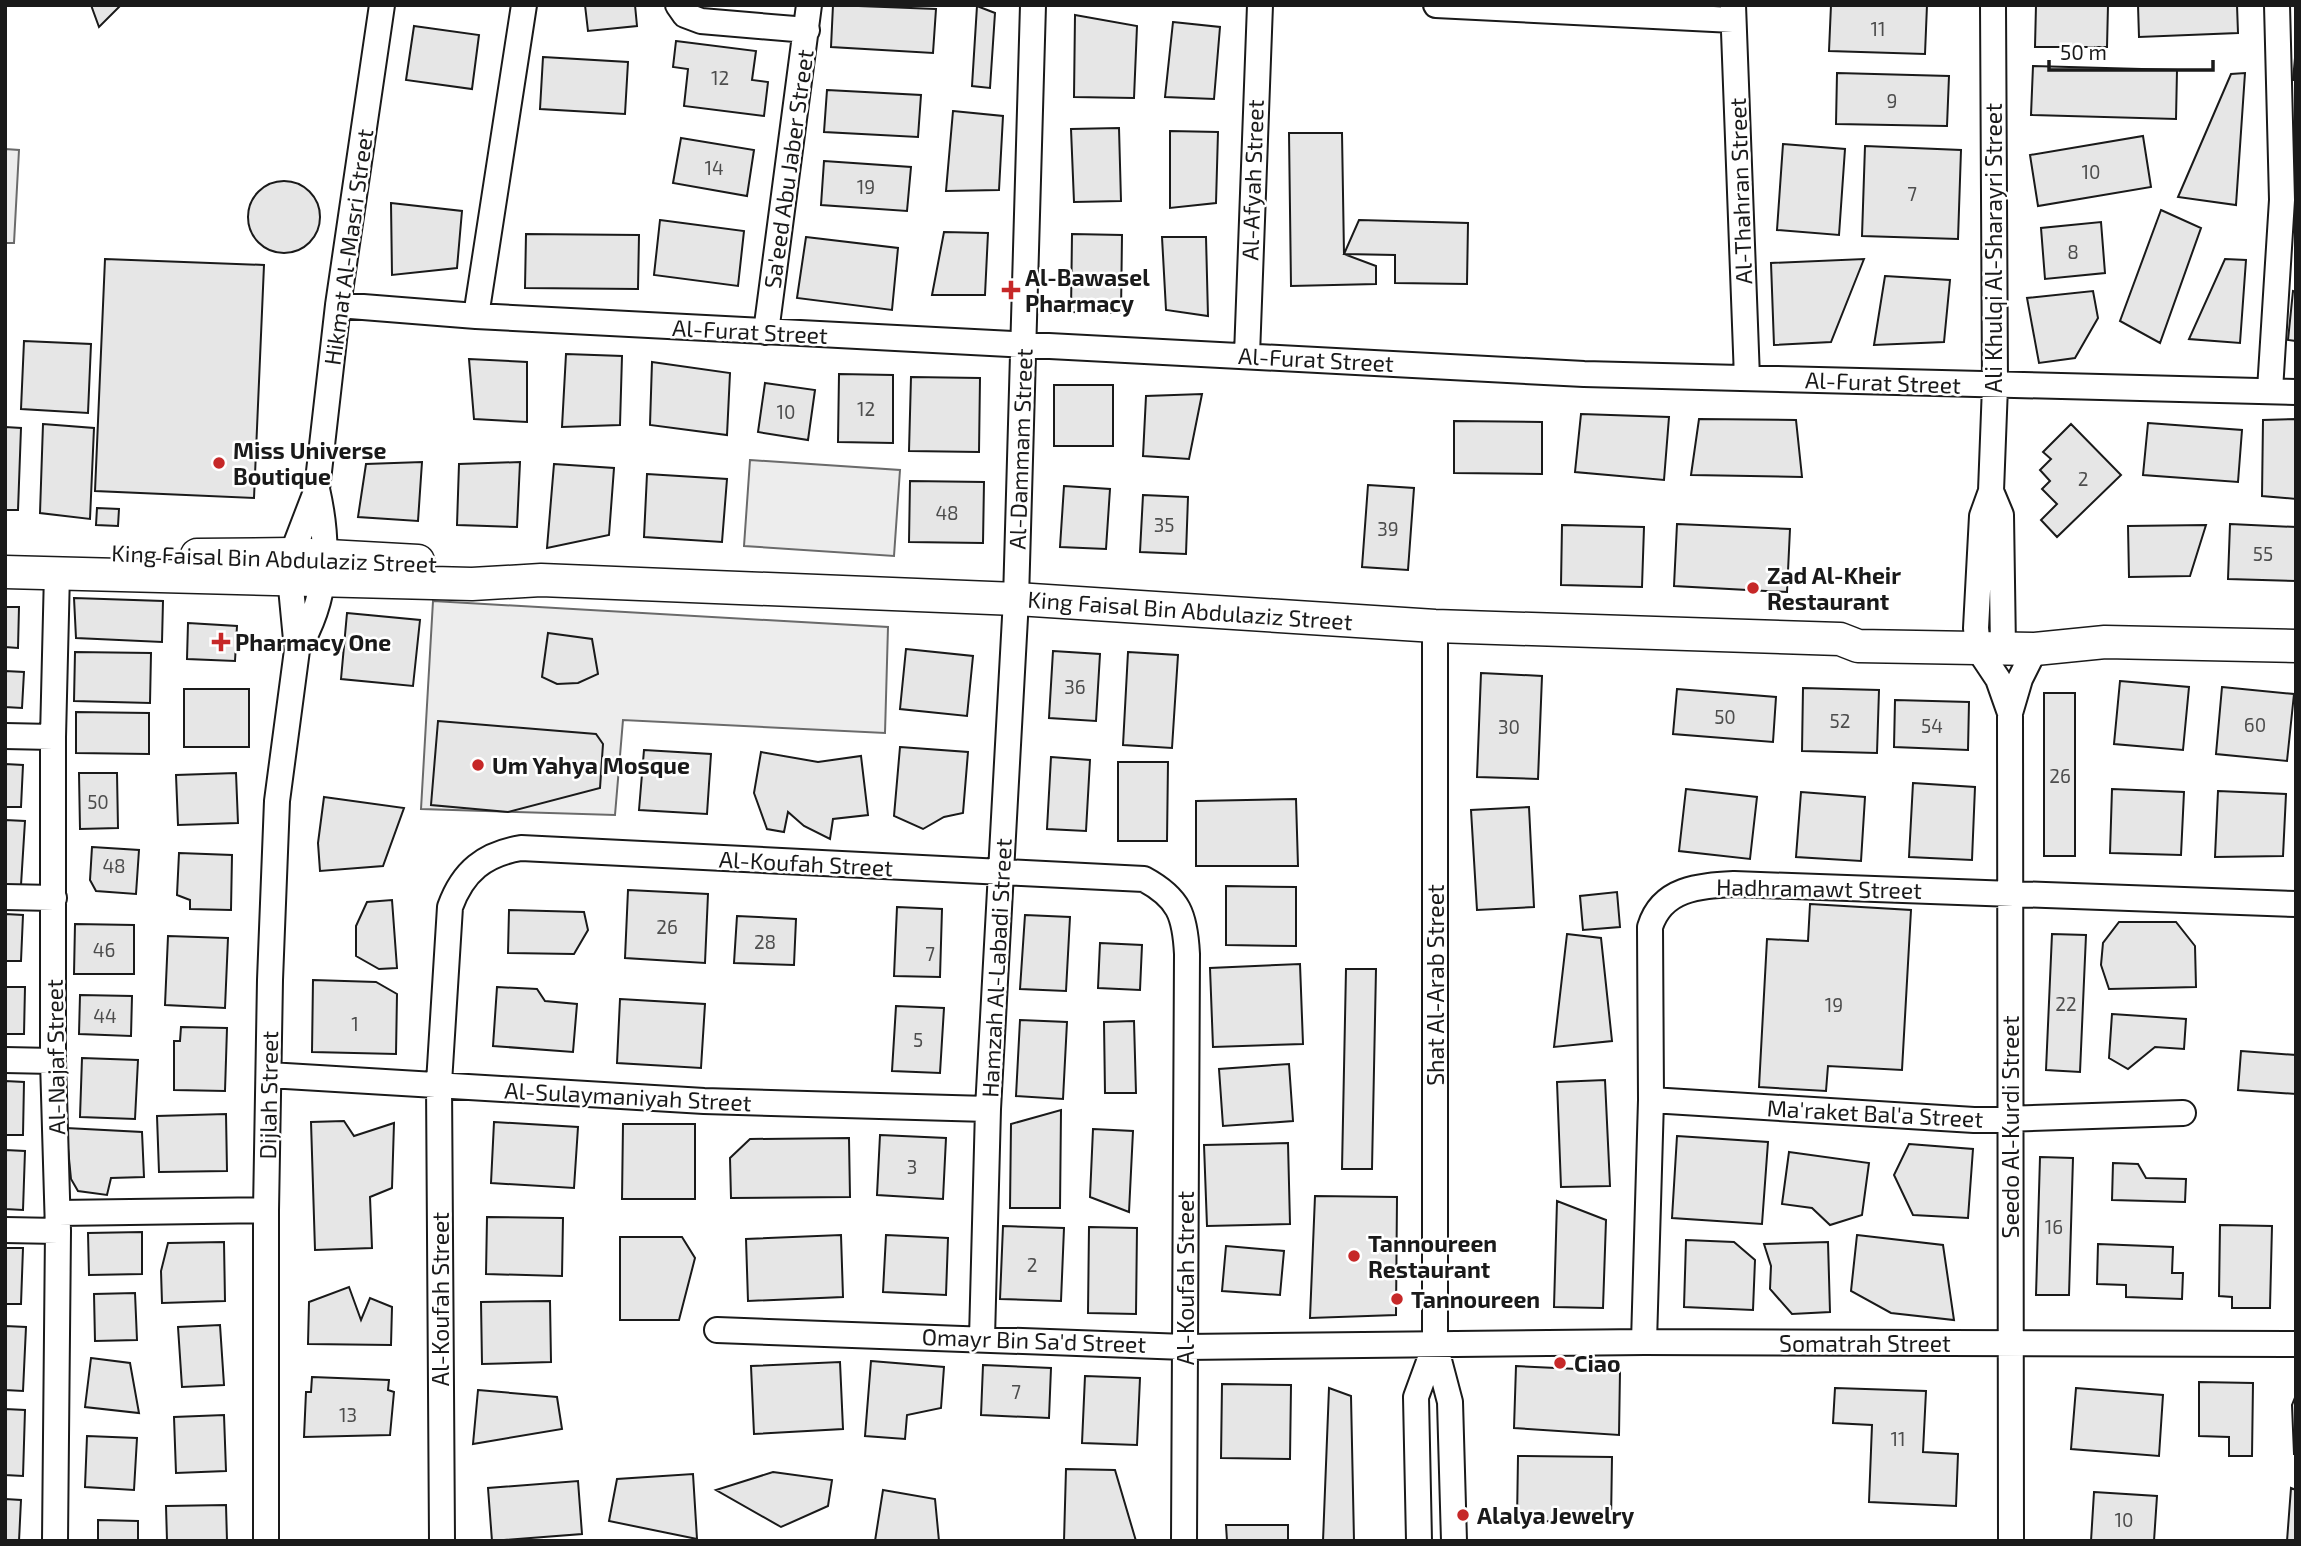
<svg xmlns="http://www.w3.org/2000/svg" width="2301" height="1546" viewBox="0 0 2301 1546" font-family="'Exo 2',sans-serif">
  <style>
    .built { fill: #ededed; stroke: #6a6a6a; stroke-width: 2 }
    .building { fill: #e6e6e6; stroke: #1a1a1a; stroke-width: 2 }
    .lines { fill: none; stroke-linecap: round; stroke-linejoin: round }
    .minor-casing { stroke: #1a1a1a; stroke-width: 28 }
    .major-casing { stroke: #1a1a1a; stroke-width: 35 }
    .minor { stroke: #fff; stroke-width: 24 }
    .major { stroke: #fff; stroke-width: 32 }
    .poi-dot { fill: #c62828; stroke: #fff; stroke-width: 2.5 }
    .labels { text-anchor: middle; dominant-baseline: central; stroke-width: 5; stroke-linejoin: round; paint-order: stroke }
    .number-label { font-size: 19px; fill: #4d4d4d }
    .street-label { font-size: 23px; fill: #1a1a1a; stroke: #fff }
    .poi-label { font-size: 23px; font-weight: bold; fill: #1a1a1a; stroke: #fff; text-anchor: start }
  </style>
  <rect width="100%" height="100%" fill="#fff"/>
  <path class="built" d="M5,149L19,150L14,243H5Z
    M750,460L900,470L894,556L744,546Z
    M433,601L888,627L885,733L623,720L615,815L421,809Z"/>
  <path class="building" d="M91,5H121L99,27Z
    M585,5H635L637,26L588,31Z
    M833,5L936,9L933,53L831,47Z
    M1831,5H1927L1925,54L1829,51Z
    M2036,5H2108L2107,47H2035Z
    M2138,5H2237L2238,33L2139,37Z
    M977,6L995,13L990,88L972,86Z
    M1075,15L1137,26L1134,98L1074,97Z
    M1173,22L1220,27L1214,99L1165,97Z
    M414,26L479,35L472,89L406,80Z
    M676,41L756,51L752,80L768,82L764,116L684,106L688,69L673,67Z
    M2296,47V80H2293Z
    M543,57L628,62L625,114L540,109Z
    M2033,66L2177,70L2176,119L2031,115Z
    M1837,73L1949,76L1947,126L1836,124Z
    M2245,73L2236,205L2178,197L2231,74Z
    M827,90L921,95L918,137L824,132Z
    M953,111L1003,116L999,190L946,191Z
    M1119,128L1121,201L1074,202L1071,129Z
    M1170,131L1218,132L1216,203L1170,208Z
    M1289,133H1342L1344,254L1376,266V284L1291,286Z
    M2143,136L2151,187L2038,206L2030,155Z
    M681,138L754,150L747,196L673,183Z
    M1783,144L1845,149L1839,235L1777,230Z
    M1865,146L1961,150L1958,239L1862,236Z
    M824,161L911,167L907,211L821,205Z
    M248 217a36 36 0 1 1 72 0a36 36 0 1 1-72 0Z
    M391,203L462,211L457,268L392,275Z
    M2161,210L2201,228L2160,343L2120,321Z
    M660,220L744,231L738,286L654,275Z
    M1359,220L1468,223L1467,284L1395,283V255L1344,254Z
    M2101,222L2105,273L2045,279L2041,228Z
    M944,232L988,233L985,295H932Z
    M526,234L639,235L638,289L525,288Z
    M1072,234L1122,235L1121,313L1071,312Z
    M806,237L898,248L892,310L797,298Z
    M1162,237H1206L1208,316L1166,310Z
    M105,259L264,265L254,498L95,491Z
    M1864,259L1831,342L1774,345L1771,263Z
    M2225,259L2246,260L2240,343L2189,339Z
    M1885,276L1950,280L1944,342L1874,345Z
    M2093,291L2098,318L2075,358L2039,363L2027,298Z
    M2293,291L2296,292V341L2288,340Z
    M24,341L91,344L88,413L21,409Z
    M566,354L622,356L620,425L562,427Z
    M469,359L527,362V422L474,419Z
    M652,362L730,373L727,435L650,425Z
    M839,374L893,375V443L838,442Z
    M911,377L980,378L979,452L909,451Z
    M765,383L815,390L808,440L758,432Z
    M1054,385H1113V446H1054Z
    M1202,394L1189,459L1143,456L1146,396Z
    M1581,414L1669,417L1664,480L1575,472Z
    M1699,419L1796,420L1802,477L1691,475Z
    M2296,419V499L2262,496L2263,420Z
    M1454,421L1542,422V474L1454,473Z
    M2148,423L2242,430L2238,482L2143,475Z
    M43,424L94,428L90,519L40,513Z
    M2071,424L2121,475L2057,537L2041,520L2057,504L2042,489L2050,481L2040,470L2051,459L2043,452Z
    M5,427L21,428L18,510H5Z
    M422,462L418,521L358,517L366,464Z
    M520,462L517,527L457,525L459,464Z
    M554,464L614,468L609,535L547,548Z
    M647,474L727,479L722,542L644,537Z
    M910,481L984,482L983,543L909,542Z
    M1368,485L1414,488L1408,570L1362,567Z
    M1064,486L1110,489L1106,549L1060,547Z
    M1143,495L1188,497L1186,554L1140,552Z
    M97,508L119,509L118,526L96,525Z
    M1677,524L1790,529L1787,592L1674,586Z
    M2230,524L2296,527V581L2228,579Z
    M1562,525L1644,527L1642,587L1561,585Z
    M2206,525L2190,576L2129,577L2128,526Z
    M74,598L163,601L162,642L76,638Z
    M5,607H19L18,648L5,647Z
    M347,613L420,620L413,686L341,679Z
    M188,623L237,626L235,661L187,659Z
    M548,633L592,639L598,674L578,683L557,684L542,677Z
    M906,649L973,656L967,716L900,709Z
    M1053,651L1100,654L1096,721L1049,718Z
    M75,652L151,653L150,703L74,701Z
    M1128,652L1178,655L1172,748L1123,745Z
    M5,671L24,672L22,708L5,707Z
    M1481,673L1542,676L1538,779L1477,777Z
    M2120,681L2189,687L2183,750L2114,744Z
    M2222,687L2294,694L2287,761L2216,754Z
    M1803,688L1879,690L1877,753L1802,751Z
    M184,689H249V747H184Z
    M1677,689L1776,697L1773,742L1673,734Z
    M2044,693H2075V856H2044Z
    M1895,700L1969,702L1968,750L1894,747Z
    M76,712L149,713V754L76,753Z
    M438,721L596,734L603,744L600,788L508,812L431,805Z
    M900,747L968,752L963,813L944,817L923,829L894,816Z
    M644,750L711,754L707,814L639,810Z
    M761,752L818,762L861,756L868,815L833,819L830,839L804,826L788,812L784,832L767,829L754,793Z
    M1051,757L1090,760L1086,831L1047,829Z
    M1118,762H1168L1167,841H1118Z
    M5,764L23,765L21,807H5Z
    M79,773H117L118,828L80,829Z
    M236,773L238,823L178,825L176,775Z
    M1913,783L1975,787L1972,860L1909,857Z
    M1686,789L1757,797L1750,859L1679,851Z
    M2112,789L2184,792L2181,855L2110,853Z
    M2218,791L2286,794L2283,856L2215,857Z
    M1801,792L1865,797L1861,861L1796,857Z
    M324,797L404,808L383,866L320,871L318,843Z
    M1296,799L1298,866H1196V801Z
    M1529,807L1534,907L1477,910L1471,810Z
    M5,820L25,821L21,885H5Z
    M92,847L139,850L136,894L96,891L90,880Z
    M179,853L232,855L231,910L190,909V900L177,895Z
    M1226,886L1296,887V946L1226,945Z
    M628,890L708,894L705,963L625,958Z
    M1617,892L1620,927L1583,930L1580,896Z
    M392,900L397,968L379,969L356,956V926L367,902Z
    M1810,904L1911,910L1902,1070L1828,1066L1826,1091L1759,1087L1767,939L1808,941Z
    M897,907L942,909L940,977L894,976Z
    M509,910L584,912L588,930L574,954L508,953Z
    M5,914L23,915L21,961H5Z
    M1025,915L1070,917L1066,991L1020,989Z
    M737,916L796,919L794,965L734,963Z
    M2119,922H2176L2195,946L2196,987L2109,989L2101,965L2103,943Z
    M75,924L134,925V974H74Z
    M1567,934L1601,938L1612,1041L1554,1047Z
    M2052,934L2086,935L2080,1072L2046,1070Z
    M168,936L228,938L225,1008L165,1005Z
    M1100,943L1142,945L1140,990L1098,988Z
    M1300,964L1303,1044L1213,1047L1210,968Z
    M1346,969H1376L1372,1169H1342Z
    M313,980L376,982L397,994L396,1054L312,1052Z
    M5,987H25L24,1034H5Z
    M497,987L537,989L545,1001L577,1004L573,1052L493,1046Z
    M80,995L132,996L131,1036L79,1034Z
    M620,999L705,1004L701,1068L617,1063Z
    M896,1006L944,1008L940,1073L892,1071Z
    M2112,1014L2186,1019L2184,1049L2155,1047L2128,1069L2109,1058Z
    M1020,1020L1067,1022L1063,1099L1016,1096Z
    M1134,1021L1136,1093H1105L1104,1022Z
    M181,1027L227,1028L225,1091L174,1090V1041H180Z
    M2241,1051L2296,1055V1094L2238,1090Z
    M82,1058L138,1060L135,1119L80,1117Z
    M1289,1064L1293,1121L1223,1126L1219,1069Z
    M1605,1080L1610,1186L1561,1187L1557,1082Z
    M5,1081L24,1082L23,1135H5Z
    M1061,1110L1060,1208H1010L1011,1124Z
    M226,1114L227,1171L159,1172L157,1116Z
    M344,1121L354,1136L394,1123L392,1188L370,1197L372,1248L315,1250L311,1122Z
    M494,1122L578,1127L574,1188L491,1183Z
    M623,1124H695V1199H622Z
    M66,1128L142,1132L144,1177L111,1178L107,1195L78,1191L71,1179Z
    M1093,1129L1133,1131L1129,1212L1090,1197Z
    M880,1135L946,1138L943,1199L877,1195Z
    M1677,1136L1768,1142L1762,1224L1672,1218Z
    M849,1138L850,1197L731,1198L730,1158L750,1139Z
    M1288,1143L1290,1224L1207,1226L1204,1145Z
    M1909,1144L1973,1149L1968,1218L1913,1215L1894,1175Z
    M5,1150L25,1151L23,1210L5,1209Z
    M1789,1152L1869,1163L1862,1215L1830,1225L1812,1208L1782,1204Z
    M2040,1157L2073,1158L2069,1295H2036Z
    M2113,1163L2138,1164L2146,1178L2186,1179L2185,1202L2112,1200Z
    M1315,1196L1397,1197L1396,1315L1310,1318Z
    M1557,1201L1606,1220L1603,1308L1554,1307Z
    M487,1217L563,1218L562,1276L486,1274Z
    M2220,1225L2272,1226L2270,1308H2232V1297L2219,1296Z
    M1003,1226L1064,1228L1061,1301L1000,1299Z
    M1089,1227L1137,1228L1136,1314L1088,1313Z
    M142,1232V1274L89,1275L88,1233Z
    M841,1235L843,1297L748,1301L746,1239Z
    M886,1235L948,1238L946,1295L883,1292Z
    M1857,1235L1943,1245L1954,1320L1891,1313L1851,1291Z
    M620,1237H682L695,1258L679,1320H620Z
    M1686,1240L1734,1242L1755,1260L1753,1310L1684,1307Z
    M224,1242L225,1301L162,1303L161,1271L168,1243Z
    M1828,1242L1830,1312L1792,1314L1770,1289L1771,1266L1764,1244Z
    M2098,1244L2173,1247L2172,1273H2183L2182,1299L2126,1297V1285L2097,1284Z
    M1226,1246L1284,1251L1280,1295L1222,1291Z
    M5,1248H23L21,1304H5Z
    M349,1287L361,1320L370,1298L392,1307L391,1345L308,1344L309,1302Z
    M135,1293L137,1340L95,1341L94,1294Z
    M550,1301L551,1362L482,1364L481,1302Z
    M220,1325L224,1385L182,1387L178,1327Z
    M5,1326L26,1327L23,1391L5,1390Z
    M91,1358L130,1363L139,1413L85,1407Z
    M871,1361L944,1367L941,1408L907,1415L905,1439L865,1436Z
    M840,1362L843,1429L754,1434L751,1366Z
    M983,1365L1051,1368L1049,1418L981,1415Z
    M1516,1366L1620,1371L1619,1435L1514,1428Z
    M1085,1376L1140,1378L1137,1445L1082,1443Z
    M312,1377L389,1380L388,1390L394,1392L390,1435L304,1437L306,1392H311Z
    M2199,1382L2253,1383L2252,1456H2229V1437L2199,1436Z
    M1222,1384L1291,1385L1290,1459L1221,1458Z
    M1329,1388L1351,1396L1354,1541H1323Z
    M1835,1388L1926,1391L1923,1452L1958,1454L1956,1506L1869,1502L1872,1425L1833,1423Z
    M2076,1388L2163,1395L2159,1456L2071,1449Z
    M478,1390L557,1397L562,1429L473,1444Z
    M2296,1395V1454H2294L2292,1405Z
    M5,1409L25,1410L23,1476L5,1475Z
    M224,1415L226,1471L176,1473L174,1417Z
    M87,1436L137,1438L134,1490L85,1487Z
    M1518,1456L1612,1457L1611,1522L1517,1521Z
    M1066,1469L1115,1470L1136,1541H1064Z
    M773,1472L832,1480L828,1506L781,1527L716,1490Z
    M693,1474L697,1539L609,1521L617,1479Z
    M578,1481L582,1534L492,1541L488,1488Z
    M2291,1488L2296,1490V1541H2287Z
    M883,1490L935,1499L939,1541H875Z
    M2094,1492L2157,1496L2154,1541H2091Z
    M5,1499L21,1500L19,1541H5Z
    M226,1505L227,1541H167L166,1506Z
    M98,1520L138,1521V1541H98Z
    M1226,1525H1288V1541H1227Z"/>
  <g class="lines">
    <g class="minor-casing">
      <path id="minor" d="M678,5L685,15L701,21L807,30
        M1436,5L1733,20
        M1733,5L1747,378
        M1993,5L1995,386L1991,491L1982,516L1976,628L1978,649L1998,679L2010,713
        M338,305L476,316L1584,374L2296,392
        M476,316L524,5
        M766,332L809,5
        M1247,355L1260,5
        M2270,390L2282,200L2277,5
        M1991,491L2001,515L2003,649
        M1435,626V1345L1450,1402L1454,1541
        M297,650C328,599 330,546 317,489
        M5,736L53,737
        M5,897L54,898
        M5,1060L53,1061
        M269,1075L704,1101L988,1109
        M1651,1100L1974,1120L2183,1113
        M58,1213L266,1210
        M5,1230L58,1231
        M717,1330L1185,1347L1644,1342L2296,1344
        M982,1338L988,1109L1016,599L1033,5
        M1644,1342L1651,1100L1650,927C1662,888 1699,886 1734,884L2296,904
        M55,1541L58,1231L53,1061V737L57,573
        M266,1541V1210L270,980L277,801L297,650L290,577L292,554L317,489L338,305L382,5
        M442,1541L439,1083L450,907C463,871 485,854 521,848L1144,879C1179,898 1185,915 1187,954L1184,1541
        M1419,1541L1416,1397L1435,1345
        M2011,1541L2010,713L2020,679L2035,649"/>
    </g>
    <g class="major-casing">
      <path id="major" d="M197,555L292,554L418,561
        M5,572L472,584L541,580L1016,599L1435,626L1840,639L1858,646L2035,649L2105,642L2296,646"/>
    </g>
    <use href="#minor" class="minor"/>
    <use href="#major" class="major"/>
  </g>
  <g class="poi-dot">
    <path d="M1007.5 279.5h7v7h7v7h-7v7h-7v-7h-7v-7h7z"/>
    <circle cx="219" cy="463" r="7"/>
    <circle cx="1753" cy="588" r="7"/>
    <path d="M217.5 631.5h7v7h7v7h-7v7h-7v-7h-7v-7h7z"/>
    <circle cx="478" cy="765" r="7"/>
    <circle cx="1354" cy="1256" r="7"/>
    <circle cx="1397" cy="1299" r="7"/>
    <circle cx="1560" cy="1363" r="7"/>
    <circle cx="1463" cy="1515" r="7"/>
  </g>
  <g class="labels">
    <g class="number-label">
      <text x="1878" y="28">11</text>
      <text x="720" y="77">12</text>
      <text x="1892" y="100">9</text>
      <text x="714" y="167">14</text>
      <text x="2091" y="171">10</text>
      <text x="866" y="186">19</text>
      <text x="1912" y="193">7</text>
      <text x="2073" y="251">8</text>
      <text x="866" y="408">12</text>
      <text x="786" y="411">10</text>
      <text x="2083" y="478">2</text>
      <text x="947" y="512">48</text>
      <text x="1164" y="524">35</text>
      <text x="1388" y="528">39</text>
      <text x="2263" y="553">55</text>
      <text x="1075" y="686">36</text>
      <text x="1725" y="716">50</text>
      <text x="1840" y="720">52</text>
      <text x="2255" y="724">60</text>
      <text x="1932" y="725">54</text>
      <text x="1509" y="726">30</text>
      <text x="2060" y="775">26</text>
      <text x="98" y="801">50</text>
      <text x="114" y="865">48</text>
      <text x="667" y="926">26</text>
      <text x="765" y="941">28</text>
      <text x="104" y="949">46</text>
      <text x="930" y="953">7</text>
      <text x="2066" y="1003">22</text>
      <text x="1834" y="1004">19</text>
      <text x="105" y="1015">44</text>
      <text x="355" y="1023">1</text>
      <text x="918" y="1039">5</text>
      <text x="912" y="1166">3</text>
      <text x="2054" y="1226">16</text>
      <text x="1032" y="1264">2</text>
      <text x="1016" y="1391">7</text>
      <text x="348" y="1414">13</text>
      <text x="1898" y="1438">11</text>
      <text x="2124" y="1519">10</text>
    </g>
    <g class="street-label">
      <text transform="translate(788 169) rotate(-82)">Sa'eed Abu Jaber Street</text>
      <text transform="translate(1252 180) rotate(-88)">Al-Afyah Street</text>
      <text transform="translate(1740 191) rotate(-92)">Al-Thahran Street</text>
      <text transform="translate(348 247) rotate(-82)">Hikmat Al-Masri Street</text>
      <text transform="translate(1993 248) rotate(-90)">Ali Khulqi Al-Sharayri Street</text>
      <text transform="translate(750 331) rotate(3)">Al-Furat Street</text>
      <text transform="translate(1316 359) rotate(3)">Al-Furat Street</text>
      <text transform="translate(1883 382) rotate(2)">Al-Furat Street</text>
      <text transform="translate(1020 449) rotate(-88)">Al-Dammam Street</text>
      <text transform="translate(274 558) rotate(2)">King Faisal Bin Abdulaziz Street</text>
      <text transform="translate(1190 610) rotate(4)">King Faisal Bin Abdulaziz Street</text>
      <text transform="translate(806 863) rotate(3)">Al-Koufah Street</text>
      <text transform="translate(1819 888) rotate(1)">Hadhramawt Street</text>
      <text transform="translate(996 968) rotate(-87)">Hamzah Al-Labadi Street</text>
      <text transform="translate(1435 985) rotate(-90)">Shat Al-Arab Street</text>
      <text transform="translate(55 1057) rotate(-91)">Al-Najaf Street</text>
      <text transform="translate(268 1095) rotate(-89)">Dijlah Street</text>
      <text transform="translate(628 1096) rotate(3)">Al-Sulaymaniyah Street</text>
      <text transform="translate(1875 1113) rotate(3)">Ma'raket Bal'a Street</text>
      <text transform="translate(2010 1127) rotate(-90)">Seedo Al-Kurdi Street</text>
      <text transform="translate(1185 1278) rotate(-90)">Al-Koufah Street</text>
      <text transform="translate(440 1299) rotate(-90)">Al-Koufah Street</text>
      <text transform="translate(1034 1340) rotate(2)">Omayr Bin Sa'd Street</text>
      <text x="1865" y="1343">Somatrah Street</text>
    </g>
    <g class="poi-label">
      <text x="1025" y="277">Al-Bawasel<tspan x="1025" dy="26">Pharmacy</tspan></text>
      <text x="233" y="450">Miss Universe<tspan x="233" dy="26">Boutique</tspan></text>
      <text x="1767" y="575">Zad Al-Kheir<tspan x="1767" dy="26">Restaurant</tspan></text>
      <text x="235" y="642">Pharmacy One</text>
      <text x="492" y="765">Um Yahya Mosque</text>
      <text x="1368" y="1243">Tannoureen<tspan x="1368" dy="26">Restaurant</tspan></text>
      <text x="1411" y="1299">Tannoureen</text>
      <text x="1574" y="1363">Ciao</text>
      <text x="1477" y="1515">Alalya Jewelry</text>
    </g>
  </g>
  <rect width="2301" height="1546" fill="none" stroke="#1a1a1a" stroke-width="14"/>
  <path d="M2049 60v10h164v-10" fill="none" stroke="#1a1a1a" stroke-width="3.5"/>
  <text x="2060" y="60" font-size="21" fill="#1a1a1a" stroke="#ffffff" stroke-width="5" paint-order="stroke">50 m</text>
</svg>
